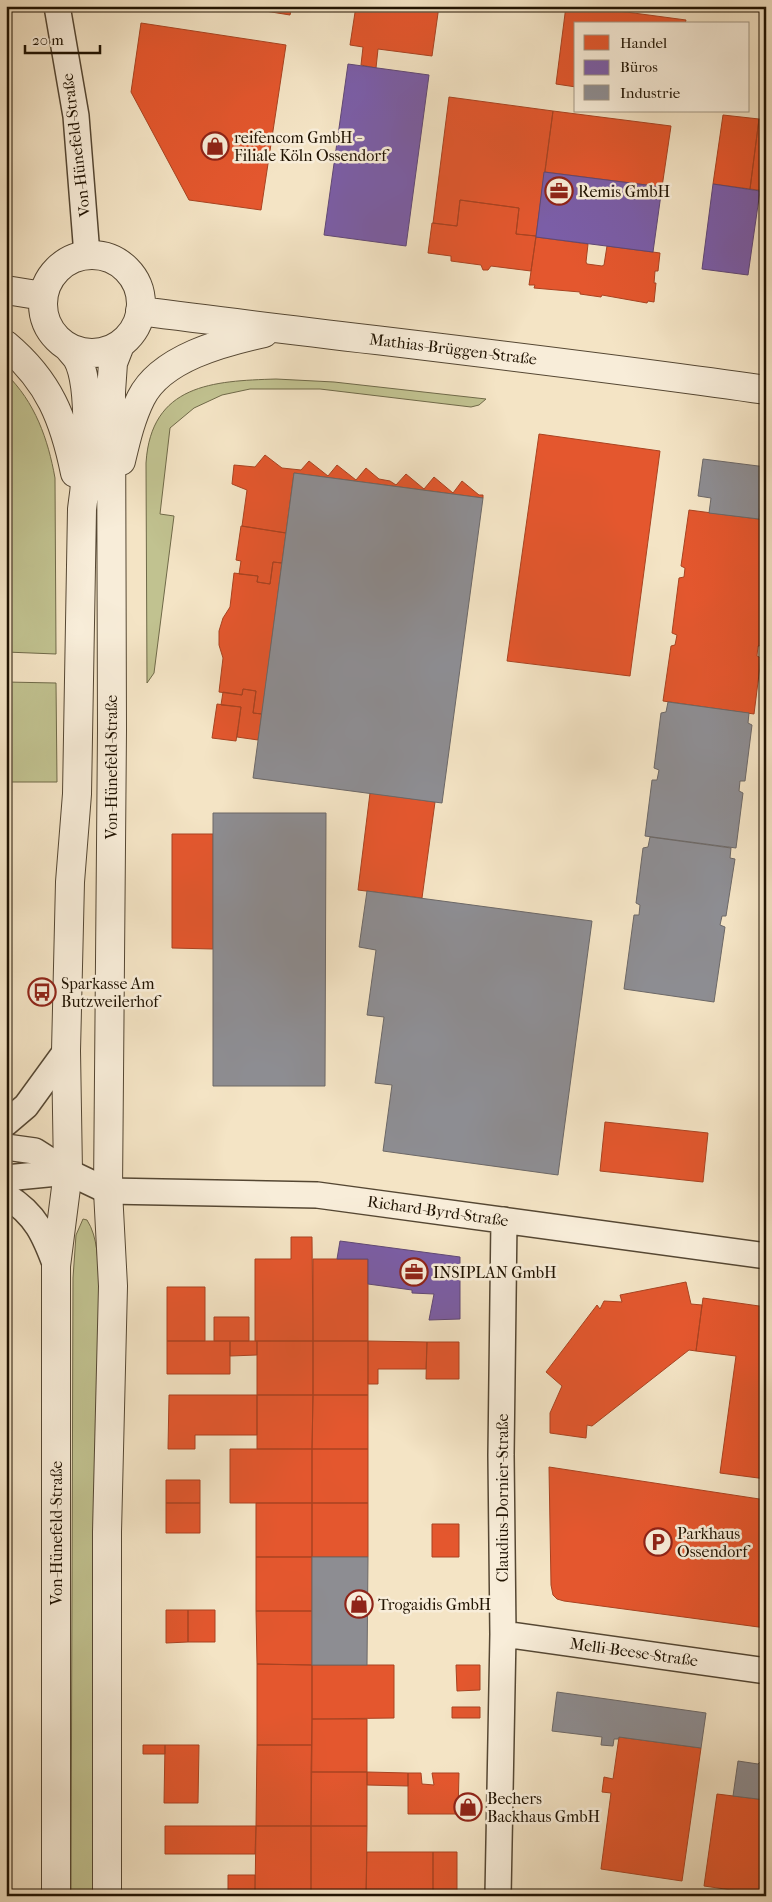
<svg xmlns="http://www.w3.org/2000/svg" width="772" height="1902" viewBox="0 0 772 1902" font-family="'IM FELL French Canon',serif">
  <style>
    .green { fill: #c1c290; stroke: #706a49 }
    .shops { fill: #e4572e; stroke: #a94321 }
    .offices { fill: #7b5ea7; stroke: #604876 }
    .industry { fill: #8d8d92; stroke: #6c6867 }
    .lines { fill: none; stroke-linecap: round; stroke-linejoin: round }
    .minor-casing { stroke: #554733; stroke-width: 28 }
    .tertiary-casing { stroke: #554733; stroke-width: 30 }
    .minor { stroke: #f8edd9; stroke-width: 25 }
    .tertiary { stroke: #f8edd9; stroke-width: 28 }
    .labels { text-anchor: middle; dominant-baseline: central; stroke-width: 5; stroke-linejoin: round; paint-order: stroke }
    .poi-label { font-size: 16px; fill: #201302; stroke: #f8edd9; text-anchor: start }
    .street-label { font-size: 16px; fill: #201302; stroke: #f8edd9 }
  </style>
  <rect width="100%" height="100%" fill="#f4e4c5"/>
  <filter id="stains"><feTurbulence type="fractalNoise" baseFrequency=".004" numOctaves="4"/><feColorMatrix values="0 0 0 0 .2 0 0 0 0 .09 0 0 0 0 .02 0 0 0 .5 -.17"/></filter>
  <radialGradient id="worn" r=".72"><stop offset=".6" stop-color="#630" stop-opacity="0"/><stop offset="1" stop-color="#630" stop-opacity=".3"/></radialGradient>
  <path class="green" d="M6,374C35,402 48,439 55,478L56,654L6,652Z
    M276,379L334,382L486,399L479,405L471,407L320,389H250L222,395L194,408L170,428L160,514L174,516L154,673L147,683L146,463C151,384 213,381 276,379Z
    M6,682L56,683L57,782H6Z
    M83,1219L87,1220C98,1237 98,1262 99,1282L97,1896H71L73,1278L76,1235Z"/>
  <path class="shops" d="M234,6H292L290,15Z
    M356,6H439L432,56L378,49L376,68L361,65L363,47L350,45Z
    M566,6H581L686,20L685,24H576V87L556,84Z
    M141,23L286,45L261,210L189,200L131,92Z
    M449,97L553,111L536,236L516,234L519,208L460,200L457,226L433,223Z
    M553,111L671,126L662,187L545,172Z
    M723,115L759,119L750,189L713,184Z
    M759,119L766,120V191L750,189Z
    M460,200L519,208L516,234L536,236L531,271L491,266L488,270H483L481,265L451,261V256L428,253L432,223L457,226Z
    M536,237L588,244L586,262L587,264L602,266L604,265L607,246L660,253L658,271H655L654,283H656L654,302L648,301L647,303L602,295L601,297L580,294V292L534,288L535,285H529Z
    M539,434L660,451L630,676L507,661Z
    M265,455L282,468L301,470L309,461L328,476L337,465L356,480L366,468L379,479L390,481L396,485L406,474L424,489L434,477L453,493L462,481L479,495H483V498L294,473L286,533L242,526L247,490L232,484L234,465L255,467Z
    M689,510L766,520V623L763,645L758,646L757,656L761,658L754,714L663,701L671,646L675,645L677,635L672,633L679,578L684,577L685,568L681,566Z
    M241,526L286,533L282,563L273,562L270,584L257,582L258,576L239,574L241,561L236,560Z
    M273,562L282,563L262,714L253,713L256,691L243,689L242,695L219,692L223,658L219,645V631L223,618L230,607L234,573L258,576L257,582L270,584Z
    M243,689L256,691L253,713L262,714L258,740L237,737L241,707L221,705L223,692L242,695Z
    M217,704L241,707L236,741L212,738Z
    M370,793L435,802L422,898L358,890Z
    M172,834H213V949L172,948Z
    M605,1122L708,1133L703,1182L600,1171Z
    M291,1237H312L313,1341H255V1259H291Z
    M313,1259H368V1341H313Z
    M686,1282L691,1304L702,1305L696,1351L689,1350L592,1426L587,1425L586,1438L550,1433V1413L562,1386L546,1372L597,1305L600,1309L604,1301L622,1302L620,1295Z
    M167,1287H205V1341H167Z
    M703,1298L766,1307V1479L720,1473L736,1356L696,1351Z
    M214,1317H249V1341H214Z
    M167,1341H230V1374H167Z
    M230,1341H257V1355L230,1356Z
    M257,1341H313V1395H257Z
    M313,1341H368V1395H313Z
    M368,1341L427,1342L426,1369H378V1384H368Z
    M427,1342H459V1379H426Z
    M169,1395H257V1435H195V1449H168Z
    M257,1395H313L312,1449H257Z
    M313,1395H368V1449H312Z
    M230,1449H312V1503H230Z
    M312,1449H368V1503H312Z
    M549,1467L766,1500V1628L564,1601L557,1599L553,1595L551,1585Z
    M166,1480H200V1503H166Z
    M166,1503H200V1533H166Z
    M256,1503H312V1557H256Z
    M312,1503H368V1557H312Z
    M432,1524H459V1557H432Z
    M256,1557H312V1611H256Z
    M166,1610H188V1642L166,1643Z
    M188,1610H215V1642H188Z
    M256,1611H312V1665L257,1664Z
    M257,1664L312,1665V1745H257Z
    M312,1665H394V1718L312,1719Z
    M456,1665H480V1690L457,1691Z
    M452,1707H480V1718H452Z
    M312,1719H367V1772H311Z
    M619,1737L701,1748L682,1881L601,1869L611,1793L602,1792L604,1777L613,1779Z
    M143,1745H165V1754H143Z
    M165,1745H199L198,1803H164Z
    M257,1745H312L311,1826H256Z
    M311,1772H367V1826H311Z
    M367,1772L408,1773V1786L367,1785Z
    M408,1773H421L422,1784L434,1785L432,1773H459L458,1814H408Z
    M717,1794L766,1800V1895L704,1886Z
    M459,1802L480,1803L479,1814H458Z
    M165,1826H256L255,1854H165Z
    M256,1826H311V1896H255Z
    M311,1826H367L366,1896H311Z
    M367,1852H433V1896H366Z
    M433,1852H457V1896H433Z
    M228,1875H255V1896H228Z
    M546,1893L564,1896H546Z"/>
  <path class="offices" d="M348,64L429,75L406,246L324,235Z
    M544,172L662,187L653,252L536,237Z
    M713,184L760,191L748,275L702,269Z
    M340,1241L460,1257V1319L429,1320L434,1294L412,1293V1290L368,1284V1259H337Z"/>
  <path class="industry" d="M703,459L766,467V505L761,504L759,519L709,513L711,498L698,496Z
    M294,473L483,498L442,803L253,778Z
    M668,702L749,713L748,723L752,725L745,781H740L739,791L743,793L736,848L645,836L652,780H657L659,770L654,768L661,713L666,712Z
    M213,813H326L325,1086H213Z
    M650,837L731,848L730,858L735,859L726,916H722L720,925L725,927L714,1002L624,989L634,915H639L640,905L636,903L643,848L648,847Z
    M367,891L592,921L558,1175L383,1151L392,1085L375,1083L384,1017L367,1015L376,950L359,947Z
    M312,1557H368L367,1665H312Z
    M557,1692L706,1713L701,1748L619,1737L618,1739H614L613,1746L601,1745L602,1737L552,1731Z
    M763,1759H766V1800L733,1796L738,1761L758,1764Z"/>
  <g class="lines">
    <g class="minor-casing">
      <path id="minor" d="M57,6L76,116L87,255
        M6,1123L26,1106L66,1051
        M6,1147L35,1151L68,1172L108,1191L317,1195L766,1256
        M6,1178L68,1172
        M6,1196C36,1214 45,1236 56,1266
        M503,1634L766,1671
        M498,1896L503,1634L501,1455L504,1220"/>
    </g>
    <g class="tertiary-casing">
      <path id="tertiary" d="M43 304a49 49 0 1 1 98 0a49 49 0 1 1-98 0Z
        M6,290L43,296
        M140,311C349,338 558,360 766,390
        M6,345C49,381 64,419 75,473
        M121,461C126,440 131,418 141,398C161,358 223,342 264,333
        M56,1896V1266L68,1172L66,1051L70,882L77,794L82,509C87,476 93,386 77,358C74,354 70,350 67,346
        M107,1896V1532L113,1286L108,1191L112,730L111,392L113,363L120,345"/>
    </g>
    <use href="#minor" class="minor"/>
    <use href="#tertiary" class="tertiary"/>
  </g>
  <defs>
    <g id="shop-ring" transform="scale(1.4375)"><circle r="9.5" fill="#f8edd9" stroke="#8f2418" stroke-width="1.5"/><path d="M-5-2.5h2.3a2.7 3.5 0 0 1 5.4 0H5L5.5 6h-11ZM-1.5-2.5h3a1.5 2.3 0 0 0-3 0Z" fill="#8f2418"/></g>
    <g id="office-ring" transform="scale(1.4375)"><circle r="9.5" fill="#f8edd9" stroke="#8f2418" stroke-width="1.5"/><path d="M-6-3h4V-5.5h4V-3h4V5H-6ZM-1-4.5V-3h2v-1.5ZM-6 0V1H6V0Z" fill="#8f2418"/></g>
    <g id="bus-ring" transform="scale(1.4375)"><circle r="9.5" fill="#f8edd9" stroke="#8f2418" stroke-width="1.5"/><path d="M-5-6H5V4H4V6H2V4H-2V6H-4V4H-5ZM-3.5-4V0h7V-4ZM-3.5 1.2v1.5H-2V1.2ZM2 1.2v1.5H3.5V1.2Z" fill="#8f2418"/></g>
    <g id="parking-ring" transform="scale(1.4375)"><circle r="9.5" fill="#f8edd9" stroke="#8f2418" stroke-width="1.5"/><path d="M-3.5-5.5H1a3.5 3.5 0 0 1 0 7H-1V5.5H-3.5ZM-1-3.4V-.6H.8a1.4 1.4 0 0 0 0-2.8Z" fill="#8f2418"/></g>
  </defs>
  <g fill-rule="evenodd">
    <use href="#shop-ring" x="215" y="146"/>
    <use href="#office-ring" x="559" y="191"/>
    <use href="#bus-ring" x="42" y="992"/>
    <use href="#office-ring" x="414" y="1272"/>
    <use href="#parking-ring" x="658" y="1542"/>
    <use href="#shop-ring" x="359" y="1604"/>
    <use href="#shop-ring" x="468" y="1807"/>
  </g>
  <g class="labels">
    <g class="poi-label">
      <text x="234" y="137">reifencom GmbH -<tspan x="234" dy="18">Filiale Köln Ossendorf</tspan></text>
      <text x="578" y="191">Remis GmbH</text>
      <text x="61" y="983">Sparkasse Am<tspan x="61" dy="18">Butzweilerhof</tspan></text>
      <text x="433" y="1272">INSIPLAN GmbH</text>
      <text x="677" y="1533">Parkhaus<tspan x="677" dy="18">Ossendorf</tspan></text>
      <text x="378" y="1604">Trogaidis GmbH</text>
      <text x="487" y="1798">Bechers<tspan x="487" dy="18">Backhaus GmbH</tspan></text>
    </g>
    <g class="street-label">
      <text transform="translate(76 145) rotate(-97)">Von-Hünefeld-Straße</text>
      <text transform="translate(453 349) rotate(7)">Mathias-Brüggen-Straße</text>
      <text transform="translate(111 767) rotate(-90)">Von-Hünefeld-Straße</text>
      <text transform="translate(438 1211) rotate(8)">Richard-Byrd-Straße</text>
      <text transform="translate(502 1498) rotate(-90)">Claudius-Dornier-Straße</text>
      <text transform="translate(56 1533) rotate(-90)">Von-Hünefeld-Straße</text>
      <text transform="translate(634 1652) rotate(8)">Melli-Beese-Straße</text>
    </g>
  </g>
  <rect width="772" height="1902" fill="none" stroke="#f4e4c5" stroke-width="25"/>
  <rect x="8" y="8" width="757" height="1887" fill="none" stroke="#201302" stroke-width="2.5"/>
  <rect x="12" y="12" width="747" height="1877" fill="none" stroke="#201302"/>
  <rect x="574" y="22" width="175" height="90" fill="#f8edd9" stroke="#a29683"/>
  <rect x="584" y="35" width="25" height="15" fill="#e4572e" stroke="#a29683"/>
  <text x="620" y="48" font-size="15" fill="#201302">Handel</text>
  <rect x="584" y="60" width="25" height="15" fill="#7b5ea7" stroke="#a29683"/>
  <text x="620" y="72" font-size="15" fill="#201302">Büros</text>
  <rect x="584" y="85" width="25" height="15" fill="#8d8d92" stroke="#a29683"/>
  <text x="620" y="98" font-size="15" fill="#201302">Industrie</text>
  <path d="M25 45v8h75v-8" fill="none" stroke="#201302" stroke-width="2.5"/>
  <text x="32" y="45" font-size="15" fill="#201302" stroke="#f8edd9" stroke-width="4" paint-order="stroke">20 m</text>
  <rect width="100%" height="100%" filter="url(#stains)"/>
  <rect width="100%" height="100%" fill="url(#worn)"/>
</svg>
